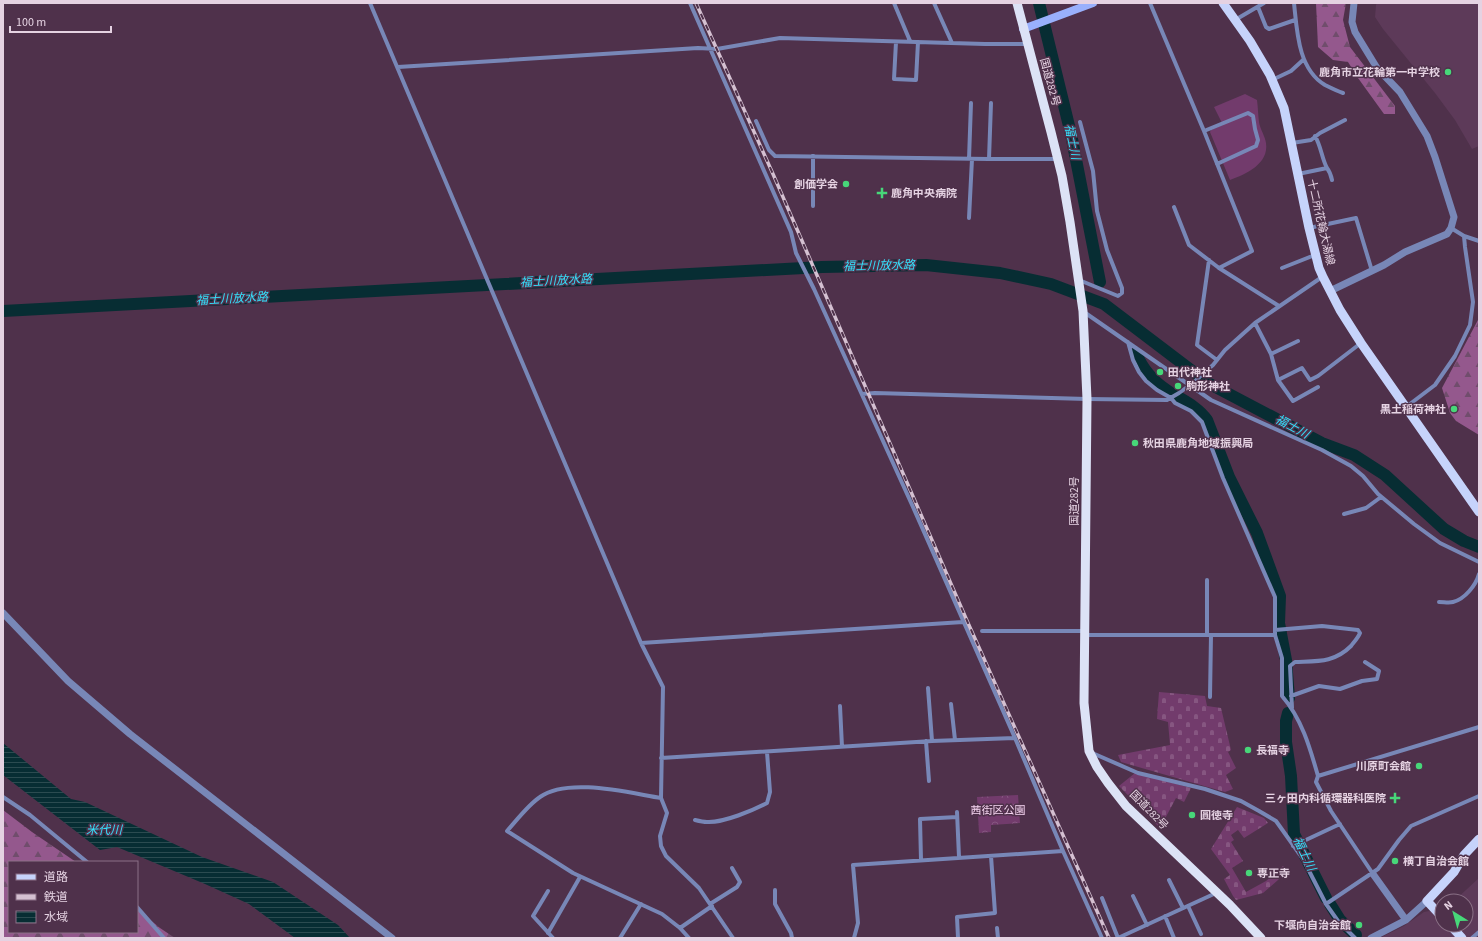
<svg xmlns="http://www.w3.org/2000/svg" width="1482" height="941" viewBox="0 0 1482 941" font-family="'Source Sans 3','Noto Sans JP',sans-serif">
  <style>
    .built { fill: #5d3a59 }
    .grass { fill: #723b6c }
    .forest { fill: url(#forest-firs) }
    .cemetery { fill: url(#cemetery-stones) }
    .park { fill: url(#park-crowns) }
    .water { fill: url(#water-rules) }
    .lines { fill: none; stroke-linecap: round; stroke-linejoin: round }
    .river { stroke: #072d33; stroke-width: 12 }
    .minor { stroke: #7887b7; stroke-width: 4 }
    .tertiary { stroke: #7887b7; stroke-width: 7 }
    .secondary { stroke: #99b0fc; stroke-width: 8 }
    .primary { stroke: #c6d3fb; stroke-width: 9 }
    .trunk { stroke: #dce2f6; stroke-width: 9 }
    .rail-casing { stroke: #d4c0d1; stroke-width: 3.5 }
    .rail { stroke: #4f314b; stroke-width: 2; stroke-dasharray: 6; stroke-linecap: butt }
    .poi-dot { fill: #47d779; stroke: #4f314b; stroke-width: 1.5 }
    .labels { text-anchor: middle; dominant-baseline: central; stroke-width: 3; stroke-linejoin: round; paint-order: stroke }
    .poi-label { font-size: 11px; font-weight: bold; fill: #e5d2e2; stroke: #4f314b; text-anchor: start }
    .street-label { font-size: 11px; fill: #e5d2e2; stroke: #4f314b }
    .park-label { font-size: 11px; fill: #f7d5f2; stroke: #4f314b }
    .water-label { font-size: 12px; font-style: italic; fill: #34e0fb; stroke: #4f314b }
  </style>
  <defs>
    <pattern id="forest-firs" width="22" height="20" patternUnits="userSpaceOnUse"><rect width="22" height="20" fill="#94588d"/><path d="M5 1l3.5 6h-7zM16 11l3.5 6h-7z" fill="#704d6c"/></pattern>
    <pattern id="cemetery-stones" width="16" height="16" patternUnits="userSpaceOnUse"><rect width="16" height="16" fill="#723b6c"/><path d="M2 7V4a2 2 0 0 1 4 0v3zM10 15v-3a2 2 0 0 1 4 0v3z" fill="#865681"/></pattern>
    <pattern id="park-crowns" width="20" height="18" patternUnits="userSpaceOnUse"><rect width="20" height="18" fill="#723b6c"/><path d="M2 6a3 3 0 1 1 6 0M12 15a3 3 0 1 1 6 0" fill="none" stroke="#865681"/></pattern>
    <pattern id="water-rules" width="6" height="5" patternUnits="userSpaceOnUse"><rect width="6" height="5" fill="#072d33"/><path d="M0 2.5h6" fill="none" stroke="#2b4b50"/></pattern>
  </defs>
  <rect width="100%" height="100%" fill="#4f314b"/>
  <path class="built" d="M1377,3H1479V146L1472,149L1455,120L1435,93L1383,29L1375,17L1376,5Z
    M1479,878V938H1467L1455,925H1466V901H1454Z
    M1429,911L1435,913L1442,920V925H1446L1459,938H1380L1404,926L1424,912Z"/>
  <path class="grass" d="M1245,94L1257,100C1258,107 1258,115 1259,122C1260,129 1265,136 1266,143C1269,164 1246,174 1230,180L1210,132L1211,130L1223,125L1214,107Z"/>
  <path class="forest" d="M1316,3H1346L1343,20L1350,47L1395,106V114H1384L1358,78L1348,62L1333,60L1318,47Z
    M1479,308V435L1456,421L1450,413L1442,388L1479,318Z
    M3,810L32,832L76,862H9V932H137V909L160,928L175,938H3Z"/>
  <path class="cemetery" d="M1159,692L1205,696L1207,706L1221,708L1231,750L1228,752L1236,768L1226,775L1233,789L1225,792L1121,762L1118,755L1170,745L1168,722L1157,719Z
    M1135,773L1191,788L1184,802L1176,798L1160,828L1119,786Z
    M1237,807L1264,818L1268,823L1244,838L1238,830L1231,835L1234,840L1231,842L1243,861L1232,868L1246,892L1266,881L1283,866L1287,870L1278,880L1263,893L1236,900L1233,896L1224,879L1230,875L1211,849Z"/>
  <path class="park" d="M1018,795L1020,823L991,825V832L979,833L977,797Z"/>
  <path class="water" d="M3,743L71,799L85,802L202,857L273,882L338,925L350,938H295L249,904L205,884L117,847L100,850L3,775Z"/>
  <g class="lines">
    <path class="river" d="M1039,3L1071,134L1100,282
      M3,311L822,267L926,265L1000,273L1051,284L1104,304L1208,383L1322,443L1354,455L1385,475L1444,529L1464,541L1479,547
      M1136,353C1142,368 1154,382 1168,391C1182,400 1197,406 1207,420L1229,477L1257,533L1280,596L1279,623L1286,660L1289,698
      M1288,713L1286,721V742L1291,776L1294,834L1326,898
      M1330,904L1340,920L1356,935"/>
    <path class="minor" d="M370,3L641,643L663,687L661,798L667,813L660,836L661,846L666,856L699,888L733,938
      M690,3L791,232L796,253L814,289L913,507L1015,738L1063,851L1102,938
      M894,3L910,41
      M934,3L952,43
      M1150,3L1204,131L1252,251L1219,268
      M1294,3C1297,31 1298,69 1325,85C1331,88 1337,91 1343,93
      M1258,7L1266,27L1269,29L1295,20
      M1235,20L1264,3
      M896,42L894,79L916,80L918,42
      M398,67L698,48L717,49L780,38L985,44H1027
      M1272,80L1291,71L1303,60
      M756,121L769,150L775,156L989,159H1058
      M1204,131L1248,113L1253,116L1255,129L1258,140L1256,146L1217,164
      M1315,136C1321,146 1322,159 1327,168C1330,172 1331,175 1332,180
      M1292,143L1311,140L1320,133L1345,120
      M969,159L971,103
      M989,159L991,103
      M1298,174L1327,168
      M813,206V156
      M1174,207L1189,245L1219,268L1279,306
      M969,218L972,159
      M1309,228L1356,218L1372,271
      M1464,236L1479,241
      M1209,260L1197,345L1217,360
      M1282,268L1315,255
      M1079,280L1118,296L1122,293V288L1107,250L1097,211L1093,171L1080,122
      M1084,312L1211,400L1322,450L1351,466L1363,476L1378,494L1414,524L1440,543L1479,562
      M1255,323L1271,354L1278,380L1293,401L1318,387
      M1128,342L1133,360L1139,372L1146,381L1157,390L1171,398L1175,403L1191,411L1202,422L1223,478L1275,597V635L1282,658V696C1302,719 1310,748 1318,776L1316,782L1331,811L1373,874
      M1271,354L1298,341
      M1278,380L1302,368L1310,380L1318,376L1361,343
      M862,394L875,393L1087,399L1167,400L1179,393L1194,382L1213,365L1225,350L1255,323L1322,277
      M1406,407L1435,385L1455,356L1470,325L1473,302L1465,247L1464,236L1451,228
      M1344,514L1366,508L1381,497
      M1439,602C1444,602 1449,603 1453,602C1465,599 1476,585 1479,574
      M1275,630L1322,626L1358,630L1360,633C1358,638 1354,642 1351,646C1334,663 1317,661 1295,662L1290,666L1292,708
      M982,631H1085
      M1085,635H1275
      M1207,635V580
      M641,643L963,622
      M928,688L932,741
      M1291,696L1319,686L1340,689L1362,681L1377,679L1379,671L1365,662
      M1210,697L1211,635
      M951,704L955,740
      M840,706L842,747
      M926,741L929,781
      M1090,752L1138,773L1205,789L1241,801L1259,811L1276,821L1303,859L1326,904L1338,921L1355,938
      M661,758L932,741L1015,738
      M1318,776L1479,727
      M3,797L30,815L87,862
      M661,798C629,793 568,777 540,797C528,805 517,820 507,831L573,873L662,914L680,928L689,938
      M957,812L959,857
      M695,820C699,821 703,822 707,822C723,823 754,810 767,803L770,792L767,752
      M1293,846L1340,824
      M921,860L920,819L957,817
      M1169,880L1183,908
      M775,890V904L791,933L792,938
      M548,891L533,916L553,938
      M1133,896L1147,925
      M1102,898L1118,938
      M710,904L737,887L740,882L732,868
      M1326,904L1378,869L1399,840L1411,826L1479,796
      M1188,906L1201,934
      M137,907L164,938
      M1165,916L1174,938
      M680,928L712,906
      M997,928L998,938
      M548,933L580,877
      M620,938L641,904
      M854,938L858,923L853,865L1063,851
      M958,938L957,917L995,913L991,856
      M1118,938L1216,893
      M1472,938L1479,932"/>
    <path class="tertiary" d="M1330,291L1384,265L1405,252L1447,234L1451,228L1454,217L1435,157L1427,136L1400,92L1377,68L1355,32L1352,22L1354,3
      M3,613L68,681L130,734L392,938
      M1373,874L1406,920L1427,901
      M1371,938L1406,920"/>
    <path class="secondary" d="M1023,29L1093,3"/>
    <path class="primary" d="M1223,3L1250,41L1270,75L1284,108L1309,228L1319,268L1323,277L1340,310L1361,343L1479,512
      M1442,917L1427,901L1454,872L1464,855L1479,839
      M1450,925L1462,938"/>
    <path class="trunk" d="M1017,3L1051,132L1062,176L1070,222L1083,311L1087,399L1084,703L1089,751L1097,767L1108,783L1126,806L1230,905L1261,938"/>
    <g class="rail-casing">
      <path id="rail" d="M696,3L773,174L968,623L1109,938"/>
    </g>
    <use href="#rail" class="rail"/>
  </g>
  <g class="poi-dot">
    <circle cx="1448" cy="72" r="4"/>
    <circle cx="846" cy="184" r="4"/>
    <path d="M880 187h4v4h4v4h-4v4h-4v-4h-4v-4h4z"/>
    <circle cx="1160" cy="372" r="4"/>
    <circle cx="1178" cy="386" r="4"/>
    <circle cx="1454" cy="409" r="4"/>
    <circle cx="1135" cy="443" r="4"/>
    <circle cx="1248" cy="750" r="4"/>
    <circle cx="1419" cy="766" r="4"/>
    <path d="M1393 792h4v4h4v4h-4v4h-4v-4h-4v-4h4z"/>
    <circle cx="1192" cy="815" r="4"/>
    <circle cx="1395" cy="861" r="4"/>
    <circle cx="1249" cy="873" r="4"/>
    <circle cx="1359" cy="925" r="4"/>
  </g>
  <g class="labels">
    <g class="poi-label">
      <text x="1440" y="72" text-anchor="end">鹿角市立花輪第一中学校</text>
      <text x="838" y="184" text-anchor="end">創価学会</text>
      <text x="891" y="193">鹿角中央病院</text>
      <text x="1168" y="372">田代神社</text>
      <text x="1186" y="386">駒形神社</text>
      <text x="1446" y="409" text-anchor="end">黒土稲荷神社</text>
      <text x="1143" y="443">秋田県鹿角地域振興局</text>
      <text x="1256" y="750">長福寺</text>
      <text x="1411" y="766" text-anchor="end">川原町会館</text>
      <text x="1386" y="798" text-anchor="end">三ヶ田内科循環器科医院</text>
      <text x="1200" y="815">圓徳寺</text>
      <text x="1403" y="861">横丁自治会館</text>
      <text x="1257" y="873">専正寺</text>
      <text x="1351" y="925" text-anchor="end">下堰向自治会館</text>
    </g>
    <g class="street-label">
      <text transform="translate(1050 82) rotate(75)">国道282号</text>
      <text transform="translate(1321 222) rotate(77)">十二所花輪大湯線</text>
      <text transform="translate(1074 501) rotate(-90)">国道282号</text>
      <text transform="translate(1149 810) rotate(46)">国道282号</text>
    </g>
    <g class="park-label">
      <text x="998" y="810">茜街区公園</text>
    </g>
    <g class="water-label">
      <text transform="translate(1072 142) rotate(78)">福士川</text>
      <text transform="translate(879 266) rotate(-1)">福士川放水路</text>
      <text transform="translate(556 281) rotate(-3)">福士川放水路</text>
      <text transform="translate(232 299) rotate(-3)">福士川放水路</text>
      <text transform="translate(1292 427) rotate(28)">福士川</text>
      <text x="104" y="830">米代川</text>
      <text transform="translate(1304 854) rotate(64)">福士川</text>
    </g>
  </g>
  <rect width="1482" height="941" fill="none" stroke="#e5d2e2" stroke-width="8"/>
  <rect x="8" y="861" width="130" height="72" fill="#4f314b" stroke="#8b7187"/>
  <rect x="16" y="874" width="20" height="6" fill="#c6d3fb" stroke="#8b7187"/>
  <text x="44" y="881" font-size="12" fill="#e5d2e2">道路</text>
  <rect x="16" y="894" width="20" height="6" fill="#d4c0d1" stroke="#8b7187"/>
  <text x="44" y="901" font-size="12" fill="#e5d2e2">鉄道</text>
  <rect x="16" y="911" width="20" height="12" fill="url(#water-rules)" stroke="#8b7187"/>
  <text x="44" y="921" font-size="12" fill="#e5d2e2">水域</text>
  <g transform="translate(1454 913) rotate(323)"><circle r="19" fill="#4f314b" stroke="#8b7187"/>
  <path d="M0-3L7 15L0 10L-7 15Z" fill="#47d779"/>
  <text y="-6" font-size="11" font-weight="bold" text-anchor="middle" fill="#e5d2e2">N</text>
  </g>
  <path d="M10 26v6h101v-6" fill="none" stroke="#e5d2e2" stroke-width="2"/>
  <text x="16" y="26" font-size="12" fill="#e5d2e2" stroke="#4f314b" stroke-width="3" paint-order="stroke">100 m</text>
</svg>
